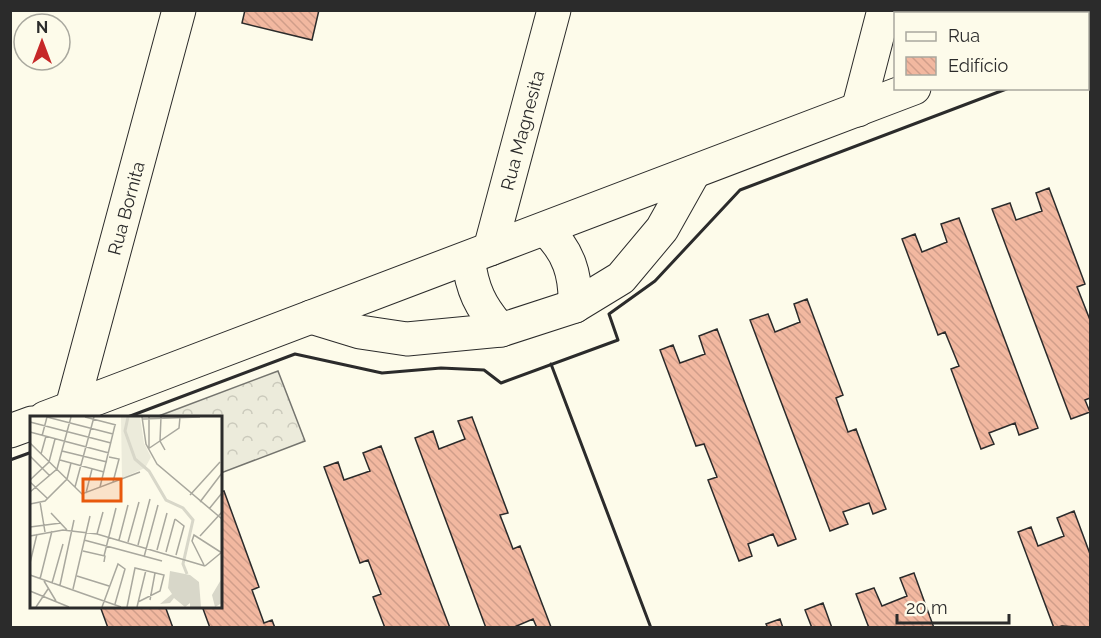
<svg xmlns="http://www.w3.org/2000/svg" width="1101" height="638" viewBox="0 0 1101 638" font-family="Raleway,sans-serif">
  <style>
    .forest { fill: url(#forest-crowns); stroke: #74746e; stroke-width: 1.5 }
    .building { fill: url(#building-back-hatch); stroke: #2b2b2b; stroke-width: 1.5 }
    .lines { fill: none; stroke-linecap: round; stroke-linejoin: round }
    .minor-casing { stroke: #2b2b2b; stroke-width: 35 }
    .minor { stroke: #fdfbea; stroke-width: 33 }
    .wall { stroke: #2b2b2b; stroke-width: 3 }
    .labels { text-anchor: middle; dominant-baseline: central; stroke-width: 4.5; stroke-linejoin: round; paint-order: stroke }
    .street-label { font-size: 18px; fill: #2b2b2b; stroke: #fdfbea }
    .inset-river { fill: none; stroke: #d8d7c9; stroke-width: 3 }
    .inset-road { fill: none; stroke: #a9a89e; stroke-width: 1.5 }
    .view { fill: #e8590c; fill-opacity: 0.15; stroke: #e8590c; stroke-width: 3 }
    .inset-edge { fill: none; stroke: #2b2b2b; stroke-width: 3 }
  </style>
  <defs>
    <pattern id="forest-crowns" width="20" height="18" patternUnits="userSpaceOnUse" patternTransform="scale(1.5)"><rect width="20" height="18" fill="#ecebdb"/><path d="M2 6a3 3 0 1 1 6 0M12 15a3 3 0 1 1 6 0" fill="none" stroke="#cbcabc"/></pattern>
    <pattern id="building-back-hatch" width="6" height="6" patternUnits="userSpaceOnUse" patternTransform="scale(1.5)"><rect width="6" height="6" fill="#f2b8a0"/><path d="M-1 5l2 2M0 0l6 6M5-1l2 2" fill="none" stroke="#d09e8a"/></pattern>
  </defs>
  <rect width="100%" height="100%" fill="#fdfbea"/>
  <path class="forest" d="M278,371L305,441L221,473L220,418L156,417Z"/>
  <path class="building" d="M245,10H319L312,40L242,23Z
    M1049,188L1085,284L1077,287L1090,320V398L1085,400L1090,412L1071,419L992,209L1010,203L1016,220L1042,211L1036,193Z
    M959,218L1038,428L1019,435L1015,423L989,433L994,444L981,449L951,369L959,366L945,332L938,335L902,239L915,234L922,252L947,242L941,224Z
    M807,299L843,395L836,398L848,432L856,429L886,509L873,514L869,503L843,512L848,524L830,531L750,320L768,314L775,332L800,322L794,304Z
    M717,329L796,539L778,546L773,534L748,544L752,556L739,561L708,480L717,477L704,444L696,446L660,350L673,345L680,363L705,354L699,336Z
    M472,417L508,513L500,515L513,549L520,546L551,627L548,628H537L533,619L512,628H486L415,438L433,431L439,449L465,439L458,421Z
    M381,446L450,628H385L373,597L381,594L368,560L360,563L324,467L338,462L344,480L370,471L363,453Z
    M224,491L259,587L252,590L264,623L272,620L275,628H210L202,606H220V492Z
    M1074,511L1090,554V628L1062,626L1054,628L1018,532L1031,527L1038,546L1064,536L1057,518Z
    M914,573L934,628H869L856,594L874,588L882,606L907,596L900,578Z
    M823,603L832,628H812L805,610Z
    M100,606H165L173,628H108Z
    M780,619L783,628H768L766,624Z"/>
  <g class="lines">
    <g class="minor-casing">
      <g id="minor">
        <path d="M1088,23L1090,22"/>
        <path d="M858,110L884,10"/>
        <path d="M545,229C569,251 576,275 575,306"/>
        <path id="s1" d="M490,249L554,10"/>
        <path d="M468,258C472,289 480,307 501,330"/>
        <path d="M311,317L360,332L407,339L501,330L575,306L621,278L662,229L694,172"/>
        <path id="s2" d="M72,407L179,10"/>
        <path d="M45,418L914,88"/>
        <path d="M10,431L32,423"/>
      </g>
    </g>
    <use href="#minor" class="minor"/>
    <path class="wall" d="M1088,59L1090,58
      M551,364L651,628
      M125,418L295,354L382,373L441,368L484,370L501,383L618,340L609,314L655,281L740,190L1009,88
      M10,460L32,452"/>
  </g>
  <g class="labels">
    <g class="street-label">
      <text stroke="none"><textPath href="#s1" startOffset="123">Rua Magnesita</textPath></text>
      <text stroke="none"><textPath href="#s2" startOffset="206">Rua Bornita</textPath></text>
    </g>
  </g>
  <g transform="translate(30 416)">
    <rect width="192" height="192" fill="#fdfbea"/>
    <path d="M91,1H110L114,27L121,41L115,52L92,62Z" fill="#ecebdb"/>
    <path d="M140,155L160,159L169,166L171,191H160V187L155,191L144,182L140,187L130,188L142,178L138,172ZM192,162V187L185,191L182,179Z" fill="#d8d7c9"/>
    <path class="inset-river" d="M98,1L95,15L105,43L119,55L136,84L153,92L163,104L153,148L157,158"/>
    <path class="inset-road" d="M17,1L83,18M55,1L86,9M112,1L116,28L127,48L192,103M119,1V32M131,1L130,25L135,34M112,3L170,1M0,6L81,27M0,16L79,37M12,20L17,1M0,27L52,78L110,56M118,33L149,12L150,1M32,35L77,46M11,38L16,20M0,40L20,60M79,41L89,43L83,66M30,44L74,56M0,64L19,46L25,23M0,66L17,82M45,71L64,1M70,71L85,9M0,76L27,53L41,1M56,77L62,53M160,79L190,46M10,86L15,116M170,86L192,57M0,88L15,85L37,63L41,47M179,93L192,77M21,97L37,114M145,103L154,110L146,139M0,111L31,107M67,118L73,96M0,120L33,114L67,118L175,150M170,120L192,96M54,124L132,145M89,124L98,89M98,126L109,86M108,129L120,83M127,134L137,97M53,135L75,140L74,146M136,136L145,103M74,140L86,92M114,141L128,89M0,147L7,118M174,149L162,125L164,119L192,137M175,150L192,136M0,159L91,191M47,160L79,170M10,163L22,115M14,165L26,185M22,167L33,128M30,169L44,104M43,173L60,100M0,175L39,191M120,184L125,157M6,191L18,173M72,191L88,148L95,153L85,188M97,191L105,152L134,159L130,175L108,186M107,191L116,154"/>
    <path class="view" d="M53,63H91V85H53Z"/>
    <rect width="192" height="192" class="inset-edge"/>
  </g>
  <rect width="1101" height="638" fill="none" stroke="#2b2b2b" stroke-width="24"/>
  <rect x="894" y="12" width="195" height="78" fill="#fdfbea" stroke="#a9a89e" stroke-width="1.5"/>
  <rect x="906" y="32" width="30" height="9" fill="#fdfbea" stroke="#a9a89e" stroke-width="1.5"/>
  <text x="948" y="42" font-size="18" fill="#2b2b2b">Rua</text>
  <rect x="906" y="57" width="30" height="18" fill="url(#building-back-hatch)" stroke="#a9a89e" stroke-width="1.5"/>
  <text x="948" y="72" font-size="18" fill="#2b2b2b">Edifício</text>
  <g transform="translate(42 42)"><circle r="28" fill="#fdfbea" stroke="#a9a89e" stroke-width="1.5"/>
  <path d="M0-4.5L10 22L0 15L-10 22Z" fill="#c62828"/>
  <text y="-9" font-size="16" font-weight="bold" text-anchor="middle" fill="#2b2b2b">N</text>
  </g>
  <path d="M897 614v9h112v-9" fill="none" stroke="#2b2b2b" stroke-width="3"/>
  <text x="906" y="614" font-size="18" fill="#2b2b2b" stroke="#fdfbea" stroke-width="4.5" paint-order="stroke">20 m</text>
</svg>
